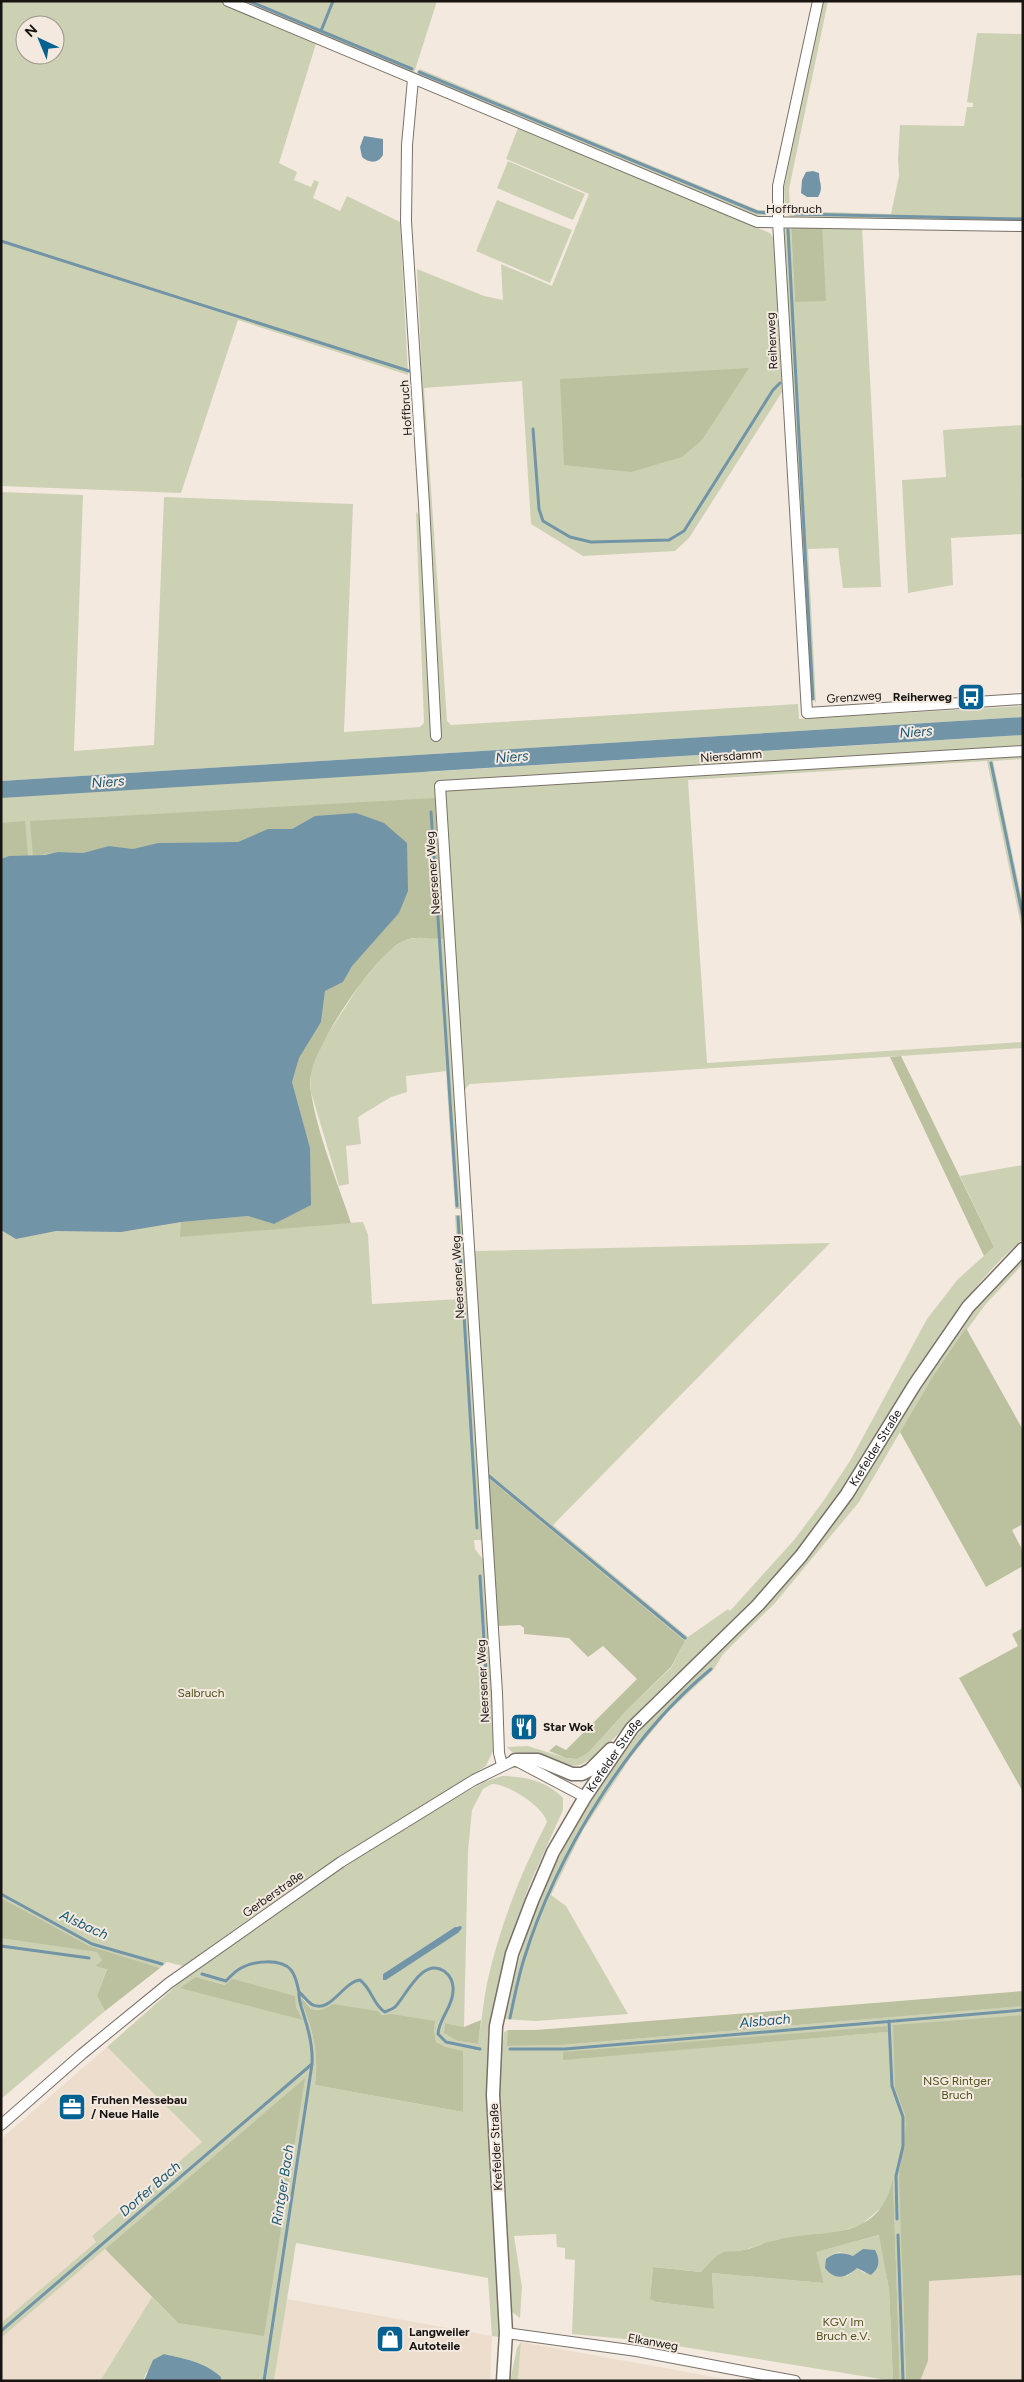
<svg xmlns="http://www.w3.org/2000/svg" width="1024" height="2382" viewBox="0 0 1024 2382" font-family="Figtree,sans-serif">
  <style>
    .built { fill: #ecddcd }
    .green { fill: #cdd1b4; fill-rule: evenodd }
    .forest { fill: #bbc09e }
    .water { fill: #7294a7 }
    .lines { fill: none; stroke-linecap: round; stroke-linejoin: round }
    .stream { stroke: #7294a7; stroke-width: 3 }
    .minor-casing { stroke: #797168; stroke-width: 12 }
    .major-casing { stroke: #797168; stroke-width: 15 }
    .minor { stroke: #fff; stroke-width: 10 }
    .major { stroke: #fff; stroke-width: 12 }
    .labels { text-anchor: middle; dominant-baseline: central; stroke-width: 4; stroke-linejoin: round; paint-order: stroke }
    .street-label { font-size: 12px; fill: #171411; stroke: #f3e9df }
    .poi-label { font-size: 12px; font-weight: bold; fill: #171411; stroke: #f3e9df; text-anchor: start }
    .park-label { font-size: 12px; fill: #4f541d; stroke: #f3e9df }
    .water-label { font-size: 14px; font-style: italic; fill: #1a5874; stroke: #f3e9df }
  </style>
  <rect width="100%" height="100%" fill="#f3e9df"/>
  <path class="built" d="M107,2047L202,2142L92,2236L97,2241L1,2323V2139Z
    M105,2249L152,2297L100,2381H1V2338Z
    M1023,2275V2381H920L928,2361L929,2281Z
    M287,2299L492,2336L490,2381H274Z
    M521,2342L736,2381H518Z"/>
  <path class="green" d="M1,1H437L414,73L319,34L279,163L297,172L294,180L311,187L314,180L319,182L313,198L340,211L347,196L400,222L408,375L238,320L181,493L1,486ZM25,25H55V55H25Z
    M822,1H828L789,189L790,211L891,214L899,176L898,159L900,125L964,126L967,107H973V103L967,102L977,33L1023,34V222L790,217L785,211L784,188Z
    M420,69L758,210H765L766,215L756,216L418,75Z
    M518,128L770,233L774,239L782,392L689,538L675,551L583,556L531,524L522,381L424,388L447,721L451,725L798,704L799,719L1023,706V717L1,781V492L83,495L74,751L154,745L164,497L353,504L344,732L420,727L424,723L416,512L420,516L430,726H438L417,269L484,296L503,300L501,264L552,286L589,194L506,159Z
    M508,161L585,194L573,220L497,188Z
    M497,200L572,230L550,283L476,251Z
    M784,225H791L795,302L822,225L862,226L881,587L843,588L838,548L808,549L816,703L809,693Z
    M1023,425V477L1021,478L1023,534L951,538L953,585L908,593L902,480L946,477L943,430Z
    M1023,735V759L993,761L1023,905V935L987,761L688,780L707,1063L1023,1042V1048L470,1084L464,1090L474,1251L830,1243L553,1525L688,1637L728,1609L730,1611L794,1540L822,1503L850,1461L927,1319L958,1279L994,1247L960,1176L1023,1165V1239C948,1303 908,1395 853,1475C838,1498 822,1521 805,1544C761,1600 706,1648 654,1696C636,1713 602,1756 582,1764C566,1771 547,1756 531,1754C525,1753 518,1753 512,1752L507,1747L528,1746L566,1758L577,1759L588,1753L626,1711L671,1668L685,1641L488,1479L497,1626L494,1616L444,806L446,798L438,799L463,1205L460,1209H455L446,1071L406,1076L407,1092L391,1097L358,1117L361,1144L346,1146L349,1184L339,1186L311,1092V1071L322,1043L361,983L386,953L404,940L423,937L444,939L435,799H428L440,938L408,935L384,949L359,984L318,1047L309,1072L308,1094L346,1223L363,1222L368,1235L372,1304L460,1299L455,1215H460L464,1222L484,1532L481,1540H474L475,1549L485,1562L494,1694L493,1751L486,1766L310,1876L183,1966L167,1962L160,1968L98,1952L102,1960L95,1966L107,1968L97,1996L105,2011L1,2099V790L426,763L427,772Z
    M1023,1255V1264L985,1305L933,1376L859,1502L775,1603L723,1654L714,1669L668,1712L631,1757L583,1830L551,1895L566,1906L628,2014L536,2021L504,2019C512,1985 520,1952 532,1920C561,1841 609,1762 667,1700C710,1655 760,1617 800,1568C867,1487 910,1389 975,1306C989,1288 1007,1272 1023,1255Z
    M502,1776C524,1776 547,1781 563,1798V1810L529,1886L515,1927L507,1953L489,2054L487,2121L494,2214L499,2337L492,2336L488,2278L296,2243L274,2381H221V2377C205,2362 185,2359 164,2354L145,2375L144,2381H100L152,2297L178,2323L290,2165L304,2079L1,2338V2323L96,2242L92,2236L202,2142L107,2047L195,1969L313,1887L409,1825L484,1782ZM492,1784C508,1784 543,1806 547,1822C520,1874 500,1926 487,1983C483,2003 482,2024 477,2044L458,2041L445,2023L464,2027L468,1851L472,1810L483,1789ZM458,1925V1933L386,1980H383V1974ZM196,1977L226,1985L232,1981L294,1996L296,2007L303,2020ZM303,1998L311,2009L388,2015L434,2030L436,2042L446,2047L463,2112L315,2085C319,2055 313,2029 301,2001Z
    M1023,1993V2254L902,2264L906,2381H900L893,2181L889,2197L882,2207L861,2225L834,2233L775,2240L744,2250L721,2253L702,2272L653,2267L650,2299L656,2302L714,2309L712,2273L824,2283L815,2252L880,2235L889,2289L893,2381L646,2341L572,2334L575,2260L565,2259V2248L557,2247L556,2234L514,2236L522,2287L520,2318L511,2311C504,2218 491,2125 504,2032L508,2030V2046L562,2045L1020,2006ZM887,2026V2032L563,2059ZM839,2252L853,2256L866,2274L857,2268L847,2276L831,2255Z
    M521,2342L518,2381H510L517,2348Z"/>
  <path class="forest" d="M791,225H822L826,301L795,302Z
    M749,368L702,440L682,457L631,472L564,465L560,379Z
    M435,798L444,939C431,939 415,935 403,941C374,956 320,1038 312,1070C310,1076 310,1086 311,1092C317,1133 338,1184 351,1223L180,1237L181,1222L248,1216L274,1224L310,1205V1148L292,1082L299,1058L321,1022L325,991L343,982L352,966L315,816L292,829H268L238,842L158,843L133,849L109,846L83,853L58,852L33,856L30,821Z
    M25,821L28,856H9L1,859V823Z
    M901,1056L994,1247L984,1256L890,1057Z
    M966,1328L1023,1430V1524L1012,1530L1023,1551V1566L986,1587L900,1432L933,1376Z
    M488,1478L685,1641L671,1667L626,1711L588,1753L577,1759L566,1758L549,1751L556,1745L566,1750L637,1679L603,1646L588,1657L569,1638L524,1634V1628L520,1625L497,1626Z
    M1023,1628V1792L959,1678L1018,1646L1012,1634Z
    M1,1898L89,1946L160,1968L105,2011L97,1996L107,1969L95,1966L102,1960L97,1952L1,1938Z
    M196,1977L225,1985L233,1979L295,1996L296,2007L303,2020L180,1988Z
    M1023,1991V2006L562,2045L507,2046L508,2030H536Z
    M302,1998L311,2009C321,2011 325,2009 333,2004L377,2011L382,2015L391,2014L435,2021L434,2030L436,2042L446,2047L463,2051V2112L315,2085C319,2055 313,2029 301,2001Z
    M1023,2015V2275L929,2281L928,2361L920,2381H906L899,2177L906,2124L905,2114L895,2088L893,2025Z
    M481,2020L478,2044L458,2041L444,2033L445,2023L464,2027Z
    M887,2026L888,2032L563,2060V2052Z
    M305,2078L264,2336L178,2323L105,2249Z
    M893,2179L900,2381H893L889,2289L879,2235L816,2252L824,2283L712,2273L714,2309L656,2302L650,2299L653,2267L701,2272C707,2266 714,2257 721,2253C727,2250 737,2252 743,2250C754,2248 765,2242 776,2240C825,2228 878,2244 893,2179Z"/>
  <path class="water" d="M364,136L383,139V155C378,164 369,163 362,157L360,147Z
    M813,171L819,173C819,183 824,187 818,197H807L801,193L802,180L806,172Z
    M1023,717V735L1,798V781Z
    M356,813L384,823L407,843L408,891L399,913L352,966L343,982L325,991L321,1022L299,1058L292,1082L310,1148L311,1205L274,1224L248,1216L181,1222L121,1232L56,1231L16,1239L1,1230V859L9,856L45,855L58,852L83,853L109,846L133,849L158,843L238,842L268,829H292L315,816Z
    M461,1926L462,1928L458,1933L386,1980H383V1974L455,1927Z
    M863,2249L875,2250C880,2259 880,2268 871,2275L857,2268C846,2278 835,2281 825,2268L826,2259C835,2252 842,2252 853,2256Z
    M164,2354C185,2359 205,2362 221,2377V2381H144L153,2360Z"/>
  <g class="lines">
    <path class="stream" d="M249,1L412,69
      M321,31L333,1
      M419,72L757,212L766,213
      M795,214L1023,219
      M788,230L813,699
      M1,241L409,371
      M533,429L539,509L543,521L570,537L591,542L669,540L684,531L773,390L780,383
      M991,763L1023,917
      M431,812L457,1206
      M458,1217L477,1528
      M489,1476L685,1638
      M480,1576L489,1720
      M1,1894L92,1944L162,1964
      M1,1946L89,1958
      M202,1974L226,1981C230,1977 235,1971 241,1968C253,1961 281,1958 291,1970C296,1976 297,1984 299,1992C304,1996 308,2003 313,2005C331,2013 343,1982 360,1980C372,1989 373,2005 385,2012C389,2010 393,2009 395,2007C406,1996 422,1957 444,1971C450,1975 454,1983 453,1991C453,2007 439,2018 438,2034L446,2042L480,2049
      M510,2018C514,1999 518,1978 524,1959C556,1856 627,1738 711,1669
      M889,2021L892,2086L903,2117V2146L896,2176L897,2219
      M510,2049H565L1023,2010
      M898,2235L903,2381
      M1,2331L312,2064
      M264,2381L312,2064C313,2048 309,2031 304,2016C302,2007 298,2002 299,1992"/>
    <g class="minor-casing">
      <path id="minor" d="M228,1L757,222L1023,226
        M818,1L778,186V221L807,713L1023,699
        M413,79L407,145L406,221L424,504L436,736
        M502,1765L499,1753L497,1693L440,786L1023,751
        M1,2125L82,2054L169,1983L341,1862L474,1780L515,1760L585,1797
        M506,2333L637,2351L795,2381"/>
    </g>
    <g class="major-casing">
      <g id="major">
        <path d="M515,1760H538L572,1774H582L590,1770L611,1749"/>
        <path id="s1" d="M503,2381L506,2333L493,2095L496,2026L512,1954L532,1901L553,1852L585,1797L632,1728L758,1605L801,1556L847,1494L915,1384L968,1307L1023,1249"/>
      </g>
    </g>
    <use href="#minor" class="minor"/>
    <use href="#major" class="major"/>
  </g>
  <defs>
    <g id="bus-square" transform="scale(1.4375)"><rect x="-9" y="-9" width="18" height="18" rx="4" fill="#046292" stroke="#f3e9df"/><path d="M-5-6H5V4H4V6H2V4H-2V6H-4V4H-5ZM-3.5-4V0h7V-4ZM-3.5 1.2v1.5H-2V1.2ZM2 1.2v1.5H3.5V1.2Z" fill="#fff"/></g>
    <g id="restaurant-square" transform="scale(1.4375)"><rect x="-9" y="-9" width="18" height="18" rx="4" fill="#046292" stroke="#f3e9df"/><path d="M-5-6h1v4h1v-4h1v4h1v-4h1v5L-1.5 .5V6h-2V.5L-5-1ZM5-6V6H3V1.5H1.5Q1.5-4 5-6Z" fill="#fff"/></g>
    <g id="office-square" transform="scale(1.4375)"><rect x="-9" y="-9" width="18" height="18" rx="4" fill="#046292" stroke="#f3e9df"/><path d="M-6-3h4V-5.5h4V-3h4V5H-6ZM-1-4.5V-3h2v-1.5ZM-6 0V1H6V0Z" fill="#fff"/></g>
    <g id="shop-square" transform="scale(1.4375)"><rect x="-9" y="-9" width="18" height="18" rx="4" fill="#046292" stroke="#f3e9df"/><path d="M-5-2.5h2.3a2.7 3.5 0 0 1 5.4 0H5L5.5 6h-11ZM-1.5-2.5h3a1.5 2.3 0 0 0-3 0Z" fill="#fff"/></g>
  </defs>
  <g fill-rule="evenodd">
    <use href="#bus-square" x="971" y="697"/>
    <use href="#restaurant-square" x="524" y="1727"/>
    <use href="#office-square" x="72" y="2107"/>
    <use href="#shop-square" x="390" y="2339"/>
  </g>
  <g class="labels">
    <g class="street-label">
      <text x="794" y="209">Hoffbruch</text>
      <text transform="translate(772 341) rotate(-93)">Reiherweg</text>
      <text transform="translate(406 408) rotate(-94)">Hoffbruch</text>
      <text transform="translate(854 697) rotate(-4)">Grenzweg</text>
      <text transform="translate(731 756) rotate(-4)">Niersdamm</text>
      <text transform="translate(433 873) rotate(-94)">Neersener Weg</text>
      <text transform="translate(458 1277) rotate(-93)">Neersener Weg</text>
      <text stroke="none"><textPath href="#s1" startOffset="1059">Krefelder Straße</textPath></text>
      <text transform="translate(483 1681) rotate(-93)">Neersener Weg</text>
      <text stroke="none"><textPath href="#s1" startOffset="654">Krefelder Straße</textPath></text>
      <text transform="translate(273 1894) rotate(-35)">Gerberstraße</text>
      <text transform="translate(496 2147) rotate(-93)">Krefelder Straße</text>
      <text transform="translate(653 2342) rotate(10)">Elkanweg</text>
    </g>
    <g class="poi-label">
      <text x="952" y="697" text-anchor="end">Reiherweg</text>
      <text x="543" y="1727">Star Wok</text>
      <text x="91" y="2100">Fruhen Messebau<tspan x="91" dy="14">/ Neue Halle</tspan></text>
      <text x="409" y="2332">Langweiler<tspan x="409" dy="14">Autoteile</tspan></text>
    </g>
    <g class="park-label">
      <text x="201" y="1693">Salbruch</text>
      <text x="957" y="2081">NSG Rintger<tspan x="957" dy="14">Bruch</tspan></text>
      <text x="843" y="2322">KGV Im<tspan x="843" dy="14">Bruch e.V.</tspan></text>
    </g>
    <g class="water-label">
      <text transform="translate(916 732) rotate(-4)">Niers</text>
      <text transform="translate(512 757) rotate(-4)">Niers</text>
      <text transform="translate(108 782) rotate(-4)">Niers</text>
      <text transform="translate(84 1925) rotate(25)">Alsbach</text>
      <text transform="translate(765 2021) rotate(-5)">Alsbach</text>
      <text transform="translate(283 2185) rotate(-81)">Rintger Bach</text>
      <text transform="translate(150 2189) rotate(-41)">Dorfer Bach</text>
    </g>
  </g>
  <rect width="1024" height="2382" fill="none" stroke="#171411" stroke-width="5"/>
  <g transform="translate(40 40) rotate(316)"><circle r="24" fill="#f3e9df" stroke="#9b948d"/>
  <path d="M0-4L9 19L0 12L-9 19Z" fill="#046292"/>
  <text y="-8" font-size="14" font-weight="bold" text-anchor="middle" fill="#171411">N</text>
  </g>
</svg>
